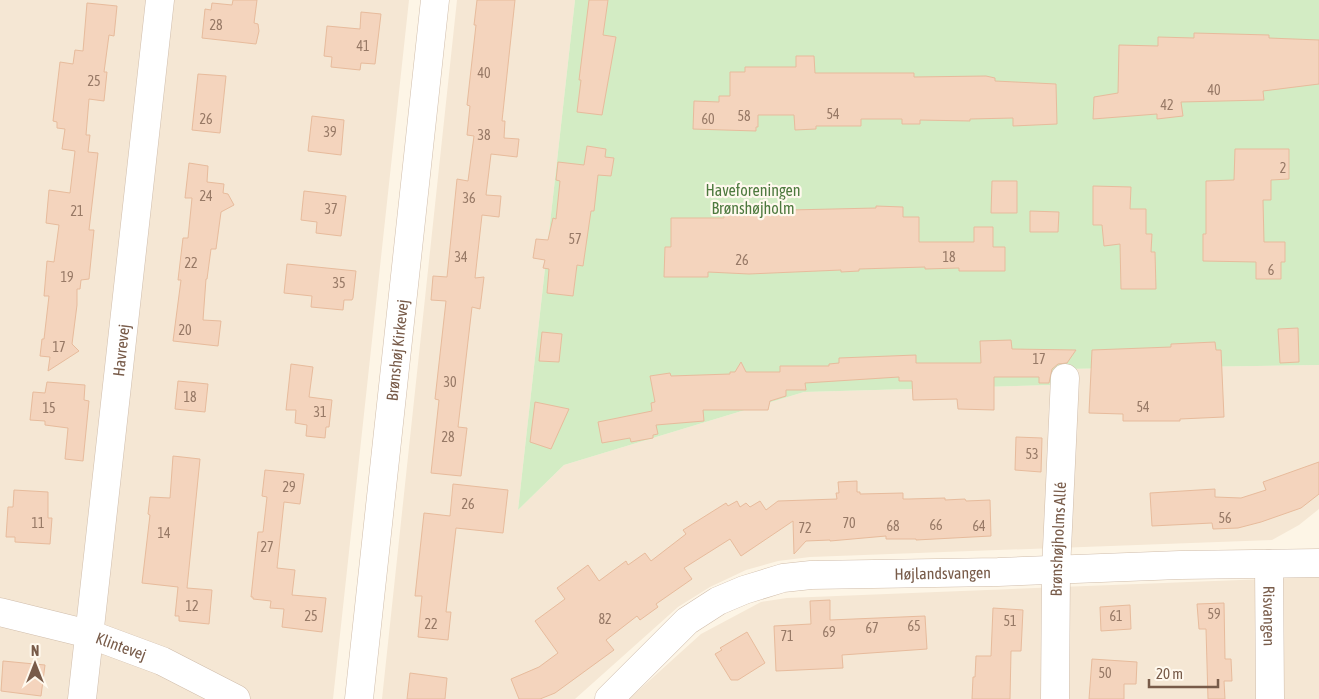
<svg xmlns="http://www.w3.org/2000/svg" width="1319" height="699" viewBox="0 0 1319 699" font-family="'Asap Condensed',sans-serif">
  <style>
    .residential { fill: #f5e7d4 }
    .green { fill: #d3ecc4 }
    .building { fill: #f4d4bd; stroke: #e7bb9c }
    .lines { fill: none; stroke-linecap: round; stroke-linejoin: round }
    .minor-casing { stroke: #d0bdab; stroke-width: 29 }
    .minor { stroke: #fff; stroke-width: 28 }
    .labels { text-anchor: middle; dominant-baseline: central; stroke-width: 4.5; stroke-linejoin: round; paint-order: stroke }
    .number-label { font-size: 14px; fill: #977966 }
    .park-label { font-size: 16px; fill: #4d793e; stroke: #fff9ee }
    .street-label { font-size: 16px; fill: #785b49; stroke: #fff9ee }
  </style>
  <rect width="100%" height="100%" fill="#fdf5e6"/>
  <path class="residential" d="M0,0H409L333,699H0Z
    M457,0H575L518,510L564,465L804,392L1052,385L1064,369L1319,365V509L1299,525L1272,540L810,557L778,561L746,570L710,587L678,607L575,699H382Z
    M1319,559V699H629L701,634L761,602L787,598L1288,578Z"/>
  <path class="green" d="M575,0H1319V365L1064,369L1052,385L804,392L564,465L518,510Z"/>
  <path class="building" d="M233,0H257L254,23L258,24L259,31L256,44L202,38L205,9L211,10L212,3L232,5Z
    M477,0H515L502,121H505L504,138L519,139L517,157L491,154L486,195L501,196L499,217L482,215L475,278L484,277L480,309L472,307L458,427L467,428L461,476L431,473L439,400L435,399L446,301L431,300L433,276L447,277L457,179L468,181L474,136L467,135L470,106L467,105L476,25H474Z
    M589,0H608L603,35L616,37L602,115L577,112L581,80H579Z
    M87,3L117,6L114,36L109,35L104,72H107L104,101L89,99L86,135H90L88,152L98,153L89,230H94L89,279L81,280L80,289H77V305L72,344L79,351L48,371L50,357L40,356L42,339H44L49,296H44L47,261L54,262L59,225L46,223L49,190L70,193L75,151L62,149L65,129L57,128V122L53,121L60,62L73,64L75,50L83,51Z
    M361,12L381,14L375,64L361,63L360,70L331,67L332,57L324,56L327,26L360,29Z
    M1194,33L1269,35V38L1319,40V84L1263,91L1264,100L1181,102L1183,116L1157,119V114L1093,119L1094,97L1118,93L1119,45L1158,46V37L1194,38Z
    M796,56H814L815,73H914V77L986,76L995,78V81L1056,84L1057,124L1013,126V118L970,119V121L920,120V124H902V119H861V126H816V129L795,130L794,115H758V127H756V131L693,129L694,101L719,102V96H730V72H745V67H796Z
    M198,74L226,76L220,133L192,130Z
    M312,116L344,120L341,155L308,151Z
    M587,146L606,149L605,157L614,158L611,176L598,175L594,211H591L583,266L577,265L573,296L547,293L549,269L543,268L545,260L533,258L536,239L548,240L553,218L556,219L560,181L556,180L558,162L584,165Z
    M1235,149H1289V179L1271,180V200H1263L1264,242H1285V262H1281V279H1256V262L1203,261V234H1206V181L1234,180Z
    M189,163L208,166L207,182L224,184L223,193L228,194L234,205L221,212L216,249H211L207,279H206L203,320L221,321L218,346L173,341L181,280H178L183,238H188L192,198H185Z
    M992,181H1017V213H991Z
    M1093,186L1131,187L1130,209H1146V234H1152L1151,252H1155L1156,289H1121L1120,244L1104,246L1102,225H1093Z
    M304,191L346,196L341,236L316,233L317,222L301,220Z
    M876,206L903,207V217H919V242H974V227H993V247H1005V271H959V268L925,269V267L859,269V271L841,272V270L749,274L708,272V277H664L665,247H671V218H724V211L790,212V210L876,208Z
    M1030,211L1059,212L1058,232H1030Z
    M287,264L356,271L353,298L352,300H344L343,310L311,307L312,296L284,293Z
    M1298,328L1299,362L1280,363L1278,329Z
    M542,332L562,334L559,362L539,361Z
    M1011,340L1012,349L1076,350L1067,363L1058,364L1052,369L1049,383H1039V377H994V410L958,409L957,399L913,400L912,381H899V377L805,383L806,390H786V396L770,401L768,410H703L704,421L656,425L658,434L653,435V438L631,442L630,438L602,443L598,422L652,411L651,403L655,402L650,376L670,373L671,376L730,374V372H735L741,362L746,372H780V366H829V364L839,363V358L916,355V363H981L980,341Z
    M1215,342L1216,350H1221L1224,417L1180,419V421H1123V414L1089,413L1092,350L1171,347V344Z
    M291,364L313,367L309,397L332,400L329,427H326L325,438L306,436L307,425L295,423L296,410H286Z
    M178,381L208,384L205,412L175,409Z
    M47,382L85,385L84,400L89,401L83,461L65,459L68,428L45,425V421L30,420L33,392L45,393Z
    M535,402L569,409L551,449L530,442Z
    M1016,437L1042,438L1041,472L1015,470Z
    M173,456L200,459L187,588L212,590L209,624L179,621V616H175L178,587L142,583L150,515L148,514L150,497L170,498Z
    M1319,462V494L1301,508L1261,522L1238,528L1213,529L1212,523L1152,526L1150,493L1215,489V497L1241,498L1266,490L1263,482Z
    M265,470L304,474L300,504L284,502L277,568L295,570L292,595L326,598L322,632L282,627L284,609L270,608L271,601L253,599V597H251L258,532H263L267,497L262,496Z
    M857,481V492H860V494L903,493V499H909L945,498V500L965,499L966,501L990,500L991,536L916,540V539H886V536L830,541V540L806,541L794,554L793,521L741,556L730,539L684,568L692,579L656,604L658,607L640,620L637,616L606,640L614,650L555,693L540,699H519L511,679L539,667L558,653L535,621L565,599L557,588L588,565L599,581L626,561L628,565L645,553L651,561L686,534L683,530L726,503L728,506L737,501L740,507L746,503L750,507L760,501L766,510L778,501L837,499L836,493H839L838,482Z
    M453,484L508,490L503,533L456,528L446,612H451L448,640L418,637L422,596H415L424,513L450,516Z
    M14,490L48,492V518H52L50,544L15,542V537H6L8,507H13Z
    M830,600V620L925,616L927,649L842,655L843,668L776,671L774,626L811,624L810,601Z
    M1224,603L1225,659H1231L1232,681H1224L1225,699H1208L1206,629H1199L1197,604Z
    M1130,605L1131,629L1101,631L1100,607Z
    M993,608L1023,610L1021,651H1011L1010,699H972L973,677H975L976,656H991Z
    M747,632L765,663L738,680H731L715,654L722,650L720,648Z
    M1092,659L1137,662L1136,684H1124V699H1089Z
    M3,661L45,665L41,696L1,691Z
    M410,673L447,678L445,699H407Z"/>
  <g class="lines">
    <g class="minor-casing">
      <g id="minor">
        <path id="s1" d="M1269,564L1270,699"/>
        <path id="s2" d="M0,612L89,634L162,661L236,699"/>
        <path id="s3" d="M82,699L160,0"/>
        <path id="s4" d="M359,699L435,0"/>
        <path id="s5" d="M609,699L687,621L718,601L744,590L783,578L811,575L998,572L1180,565L1319,563"/>
        <path id="s6" d="M1055,699L1056,570L1065,378"/>
      </g>
    </g>
    <use href="#minor" class="minor"/>
  </g>
  <g class="labels">
    <g class="number-label">
      <text x="216" y="25">28</text>
      <text x="363" y="46">41</text>
      <text x="484" y="73">40</text>
      <text x="94" y="81">25</text>
      <text x="1214" y="90">40</text>
      <text x="1167" y="105">42</text>
      <text x="833" y="114">54</text>
      <text x="744" y="116">58</text>
      <text x="206" y="119">26</text>
      <text x="708" y="119">60</text>
      <text x="330" y="132">39</text>
      <text x="484" y="135">38</text>
      <text x="1283" y="168">2</text>
      <text x="206" y="196">24</text>
      <text x="469" y="198">36</text>
      <text x="331" y="209">37</text>
      <text x="77" y="211">21</text>
      <text x="575" y="239">57</text>
      <text x="461" y="257">34</text>
      <text x="949" y="257">18</text>
      <text x="742" y="260">26</text>
      <text x="191" y="263">22</text>
      <text x="1271" y="270">6</text>
      <text x="67" y="277">19</text>
      <text x="339" y="283">35</text>
      <text x="185" y="330">20</text>
      <text x="59" y="347">17</text>
      <text x="1039" y="359">17</text>
      <text x="450" y="382">30</text>
      <text x="190" y="397">18</text>
      <text x="1143" y="407">54</text>
      <text x="49" y="408">15</text>
      <text x="320" y="412">31</text>
      <text x="448" y="437">28</text>
      <text x="1032" y="454">53</text>
      <text x="289" y="487">29</text>
      <text x="468" y="504">26</text>
      <text x="1225" y="518">56</text>
      <text x="38" y="523">11</text>
      <text x="849" y="523">70</text>
      <text x="936" y="525">66</text>
      <text x="893" y="526">68</text>
      <text x="979" y="526">64</text>
      <text x="805" y="528">72</text>
      <text x="164" y="533">14</text>
      <text x="267" y="547">27</text>
      <text x="192" y="606">12</text>
      <text x="1214" y="614">59</text>
      <text x="311" y="616">25</text>
      <text x="1116" y="616">61</text>
      <text x="605" y="619">82</text>
      <text x="1010" y="621">51</text>
      <text x="431" y="624">22</text>
      <text x="914" y="626">65</text>
      <text x="872" y="628">67</text>
      <text x="829" y="632">69</text>
      <text x="787" y="636">71</text>
      <text x="1105" y="673">50</text>
    </g>
    <g class="park-label">
      <text x="753" y="190">Haveforeningen<tspan x="753" dy="18">Brønshøjholm</tspan></text>
    </g>
    <g class="street-label">
      <text stroke="none"><textPath href="#s3" startOffset="351">Havrevej</textPath></text>
      <text stroke="none"><textPath href="#s4" startOffset="351">Brønshøj Kirkevej</textPath></text>
      <text stroke="none"><textPath href="#s6" startOffset="160">Brønshøjholms Allé</textPath></text>
      <text stroke="none"><textPath href="#s5" startOffset="376">Højlandsvangen</textPath></text>
      <text stroke="none"><textPath href="#s1" startOffset="52">Risvangen</textPath></text>
      <text stroke="none"><textPath href="#s2" startOffset="126">Klintevej</textPath></text>
    </g>
  </g>
  <g transform="translate(35 664)" stroke="#fff9ee" stroke-width="4" paint-order="stroke">
  <path d="M0-4L9 19L0 12L-9 19Z" fill="#785b49"/>
  <text y="-8" font-size="14" font-weight="bold" text-anchor="middle" fill="#785b49">N</text>
  </g>
  <path d="M1149 679v8h69v-8" fill="none" stroke="#785b49" stroke-width="2.5"/>
  <text x="1156" y="679" font-size="15" fill="#785b49" stroke="#fff9ee" stroke-width="4" paint-order="stroke">20 m</text>
</svg>
